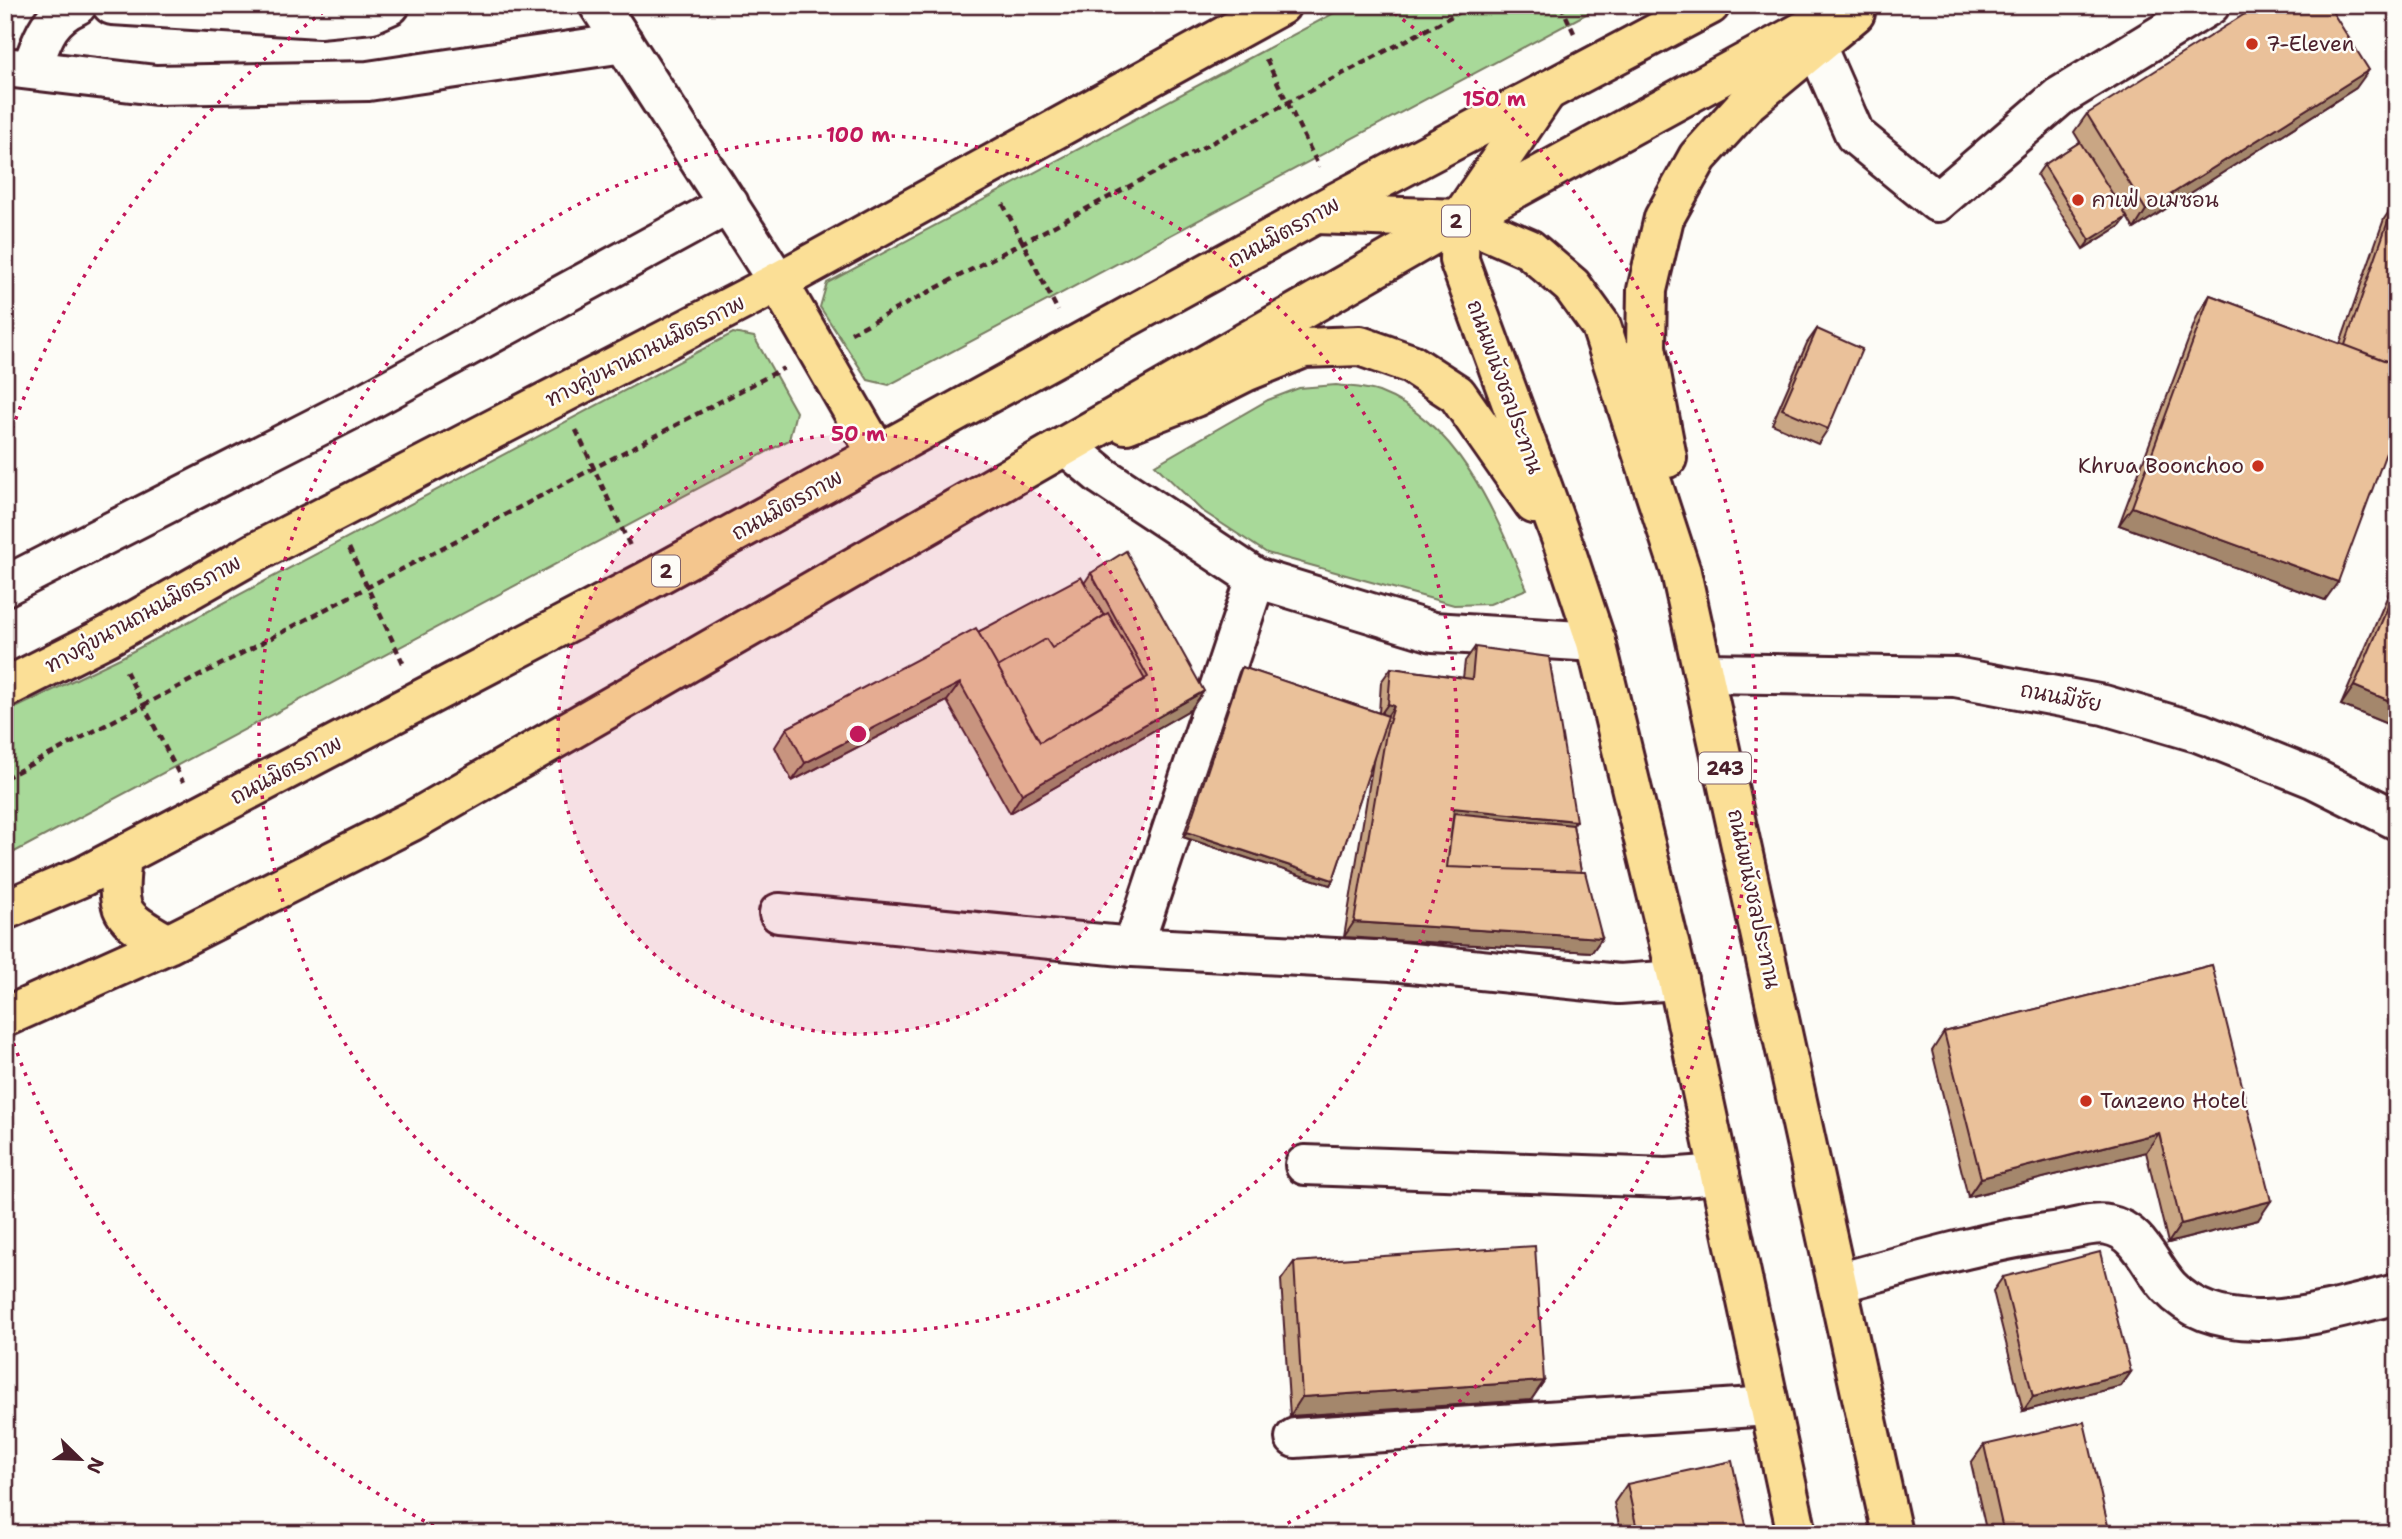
<svg xmlns="http://www.w3.org/2000/svg" width="2402" height="1539" viewBox="0 0 2402 1539" font-family="'Shantell Sans','Playpen Sans Thai',sans-serif">
  <style>
    .green { fill: #a8d999; stroke: #797c62; stroke-width: 2 }
    .lines { fill: none; stroke-linecap: round; stroke-linejoin: round }
    .minor-casing { stroke: #4a1f2b; stroke-width: 44 }
    .major-casing { stroke: #4a1f2b; stroke-width: 44 }
    .highway-casing { stroke: #4a1f2b; stroke-width: 44 }
    .path { stroke: #4a1f2b; stroke-width: 4.5; stroke-dasharray: 7 5; stroke-linecap: butt }
    .minor { stroke: #fdfcf7; stroke-width: 38 }
    .major { stroke: #fbdf96; stroke-width: 38 }
    .highway { stroke: #fbdf96; stroke-width: 38 }
    .wall { fill: #c9a684; stroke: #4a1f2b; stroke-width: 2 }
    .shaded-wall { fill: #a4876c; stroke: #4a1f2b; stroke-width: 2 }
    .building { fill: #eac19a; stroke: #4a1f2b; stroke-width: 2 }
    .ring { fill: none; stroke: #c2185b; stroke-width: 3.5; stroke-dasharray: 3.5 7 }
    .poi-dot { fill: #c8321e; stroke: #fdfcf7; stroke-width: 2.5 }
    .labels { text-anchor: middle; dominant-baseline: central; stroke-width: 5; stroke-linejoin: round; paint-order: stroke }
    .shield { fill: #fdfcf7; stroke: #806168; stroke-width: 2 }
    .shield-label { font-size: 19px; font-weight: bold; fill: #4a1f2b }
    .poi-label { font-size: 21px; fill: #4a1f2b; stroke: #fdfcf7; text-anchor: start }
    .street-label { font-size: 21px; fill: #4a1f2b; stroke: #fdfcf7 }
    .centre { fill: #c2185b; stroke: #fdfcf7; stroke-width: 3.5 }
    .ring-label { font-size: 21px; text-anchor: middle; font-weight: bold; fill: #c2185b; stroke: #fdfcf7; stroke-width: 5; stroke-linejoin: round; paint-order: stroke }
  </style>
  <rect width="100%" height="100%" fill="#fdfcf7"/>
  <filter id="ink" filterUnits="userSpaceOnUse"><feTurbulence type="fractalNoise" baseFrequency=".0143" numOctaves="2"/><feDisplacementMap in="SourceGraphic" scale="14" xChannelSelector="R" yChannelSelector="G"/><feConvolveMatrix kernelMatrix="1 2 1 2 8 2 1 2 1" color-interpolation-filters="sRGB"/></filter>
  <g filter="url(#ink)">
    <path class="green" d="M1349,5H1603L889,385L868,380L820,307L827,283Z
      M733,333L754,337L796,412L789,440L5,857V713L120,658Z
      M1336,385C1350,387 1366,387 1379,392C1460,423 1496,515 1527,589L1490,604L1454,605L1267,553L1201,510L1155,465L1268,400L1299,388Z"/>
    <g class="lines">
      <g class="minor-casing">
        <path id="minor" d="M112,5L319,18L372,13L390,5
          M599,5L778,282
          M1816,46L1855,135L1937,202L2059,97L2210,5
          M5,67L156,85L368,81L624,43
          M31,70C42,41 47,18 77,5
          M1066,446L1102,476L1256,578L1433,632L1596,642
          M5,586L362,404L729,204
          M1704,673L1955,677L2104,705L2200,733L2313,778L2397,820
          M779,913L1133,947L1391,961L1619,984L1678,980
          M1133,947L1256,578
          M1305,1165L1667,1178L1720,1174
          M1838,1283C1912,1263 1984,1241 2060,1231C2074,1229 2094,1222 2108,1225C2140,1231 2149,1265 2169,1287C2225,1347 2330,1310 2397,1294
          M1295,1438L1769,1406"/>
      </g>
      <g class="major-casing">
        <path id="major" d="M1547,91L1460,219L1459,260L1564,546L1596,642L1678,980L1797,1534
          M1316,214L1460,219L1529,249L1572,286L1601,326L1681,572L1892,1534
          M1126,424L1195,397L1245,372L1304,348L1360,346L1411,364L1457,394L1534,504
          M1667,458L1646,347L1647,290L1664,218L1698,157L1748,102L1855,13
          M5,688L108,636L256,552L778,282L1281,5"/>
      </g>
      <g class="highway-casing">
        <path id="highway" d="M778,282L878,455
          M122,856C116,913 118,916 168,944
          M5,910L84,876L647,581L1337,202L1710,5
          M5,1017L168,944L412,821L1460,219L1851,5"/>
      </g>
      <path class="path" d="M1561,5L1574,33
        M1266,59L1319,167
        M1003,204L1058,311
        M851,333L1473,5
        M576,430L630,546
        M349,548L403,663
        M126,671L183,782
        M5,778L784,368"/>
      <use href="#minor" class="minor"/>
      <use href="#major" class="major"/>
      <use href="#highway" class="highway"/>
    </g>
    <path class="wall" d="M2356,88L2134,229L2127,217L2120,226L2083,249L2037,175L2044,165L2080,142L2074,132L2087,114Z
      M2394,204L2325,600L2119,525L2198,314L2210,295L2340,344L2384,219Z
      M1817,329L1828,429L1818,444L1772,424L1807,343Z
      M1091,573L1191,709L1010,813L947,701L792,781L775,747L787,728L978,632L1085,582Z
      M2397,574V728L2341,705Z
      M1475,647L1573,825L1581,872L1602,938L1592,952L1344,937L1374,756L1333,880L1330,885L1183,837L1239,672L1242,667L1379,713L1381,682L1391,668L1463,678L1465,661Z
      M2212,965L2258,1220L2168,1243L2146,1152L1968,1197L1932,1051L1944,1032Z
      M1294,1262L1544,1381L1531,1400L1290,1416L1281,1280Z
      M2003,1277L2131,1372L2121,1386L2023,1411L1993,1291Z
      M1984,1445L2110,1534H1987L1971,1463Z
      M1627,1484L1748,1534H1621L1614,1503Z"/>
    <path class="shaded-wall" d="M2369,70L2356,88L2134,229L2146,210Z
      M2127,217L2120,226L2083,249L2090,240Z
      M2132,507L2338,582L2325,600L2119,525Z
      M960,683L947,701L792,781L805,763Z
      M2354,686L2397,704V728L2341,705Z
      M1204,691L1191,709L1010,813L1022,794Z
      M1388,704L1394,706L1384,721L1378,718Z
      M1454,808L1576,821L1566,835L1450,823Z
      M1187,832L1333,880L1330,885L1183,837Z
      M1354,922L1602,938L1592,952L1344,937Z
      M2159,1133L2146,1152L1968,1197L1981,1178Z
      M2271,1201L2258,1220L2168,1243L2181,1224Z
      M2131,1372L2121,1386L2023,1411L2033,1397Z
      M1544,1381L1531,1400L1290,1416L1302,1397Z"/>
    <path class="building" d="M2259,5H2328L2369,70L2146,210L2087,114Z
      M2080,142L2127,217L2090,240L2044,165Z
      M2394,204L2397,205V365L2345,345Z
      M2210,295L2397,365V423L2338,582L2132,507Z
      M1817,329L1862,349L1828,429L1782,409Z
      M1126,551L1204,691L1022,794L960,683L805,763L787,728L976,628L1040,742L1148,677L1091,573Z
      M1081,577L1104,616L1052,648L1046,639L998,667L978,632Z
      M2397,586V704L2354,686Z
      M1108,613L1145,680L1040,742L998,667L1046,639L1052,648Z
      M1475,647L1549,657L1576,821L1454,808L1447,867L1585,872L1602,938L1354,922L1386,733L1394,706L1388,704L1391,668L1472,679Z
      M1242,667L1388,716L1333,880L1187,832Z
      M1454,813L1573,825L1581,872L1447,867Z
      M2212,965L2271,1201L2181,1224L2159,1133L1981,1178L1944,1032Z
      M1535,1246L1544,1381L1302,1397L1294,1262Z
      M2100,1252L2131,1372L2033,1397L2003,1277Z
      M2084,1422L2110,1534H2004L1984,1445Z
      M1732,1461L1748,1534H1638L1627,1484Z"/>
  </g>
  <circle cx="858" cy="734" r="300" fill="#c2185b" fill-opacity=".12"/>
  <g class="ring">
    <circle cx="858" cy="734" r="300"/>
    <circle cx="858" cy="734" r="599"/>
    <path d="M443 1531A899 899 0 0 1 5 1019M5 449A899 899 0 0 1 330 7M1386 7A899 899 0 0 1 1273 1531"/>
  </g>
  <g class="poi-dot">
    <circle cx="2252" cy="44" r="7"/>
    <circle cx="2078" cy="200" r="7"/>
    <circle cx="2258" cy="466" r="7"/>
    <circle cx="2086" cy="1101" r="7"/>
  </g>
  <g class="labels">
    <g class="shield">
      <rect x="1442" y="205.5" width="28" height="31" rx="5"/>
      <rect x="652" y="555.5" width="28" height="31" rx="5"/>
      <rect x="1699" y="752.5" width="52" height="31" rx="5"/>
    </g>
    <g class="shield-label">
      <text x="1456" y="221">2</text>
      <text x="666" y="571">2</text>
      <text x="1725" y="768">243</text>
    </g>
    <g class="poi-label">
      <text x="2266" y="44">7-Eleven</text>
      <text x="2092" y="200">คาเฟ่ อเมซอน</text>
      <text x="2244" y="466" text-anchor="end">Khrua Boonchoo</text>
      <text x="2100" y="1101">Tanzeno Hotel</text>
    </g>
    <g class="street-label">
      <text transform="translate(1284 232) rotate(-29)">ถนนมิตรภาพ</text>
      <text transform="translate(645 351) rotate(-27)">ทางคู่ขนานถนนมิตรภาพ</text>
      <text transform="translate(1505 387) rotate(70)">ถนนพนังชลประทาน</text>
      <text transform="translate(787 505) rotate(-29)">ถนนมิตรภาพ</text>
      <text transform="translate(143 614) rotate(-29)">ทางคู่ขนานถนนมิตรภาพ</text>
      <text transform="translate(2061 697) rotate(11)">ถนนมีชัย</text>
      <text transform="translate(286 770) rotate(-28)">ถนนมิตรภาพ</text>
      <text transform="translate(1754 899) rotate(78)">ถนนพนังชลประทาน</text>
    </g>
  </g>
  <circle cx="858" cy="734" r="10" class="centre"/>
  <g class="ring-label">
    <text x="1494" y="106">150 m</text>
    <text x="858" y="142">100 m</text>
    <text x="858" y="441">50 m</text>
  </g>
  <rect width="2402" height="1539" fill="none" stroke="#fdfcf7" stroke-width="28"/>
  <rect x="14" y="14" width="2374" height="1511" fill="none" stroke="#4a1f2b" stroke-width="2.5" filter="url(#ink)"/>
  <g transform="translate(80 1459) rotate(113)" stroke="#fdfcf7" stroke-width="5" paint-order="stroke">
  <path d="M0-5L12 26L0 18L-12 26Z" fill="#4a1f2b"/>
  <text y="-10" font-size="19" font-weight="bold" text-anchor="middle" fill="#4a1f2b">N</text>
  </g>
</svg>
